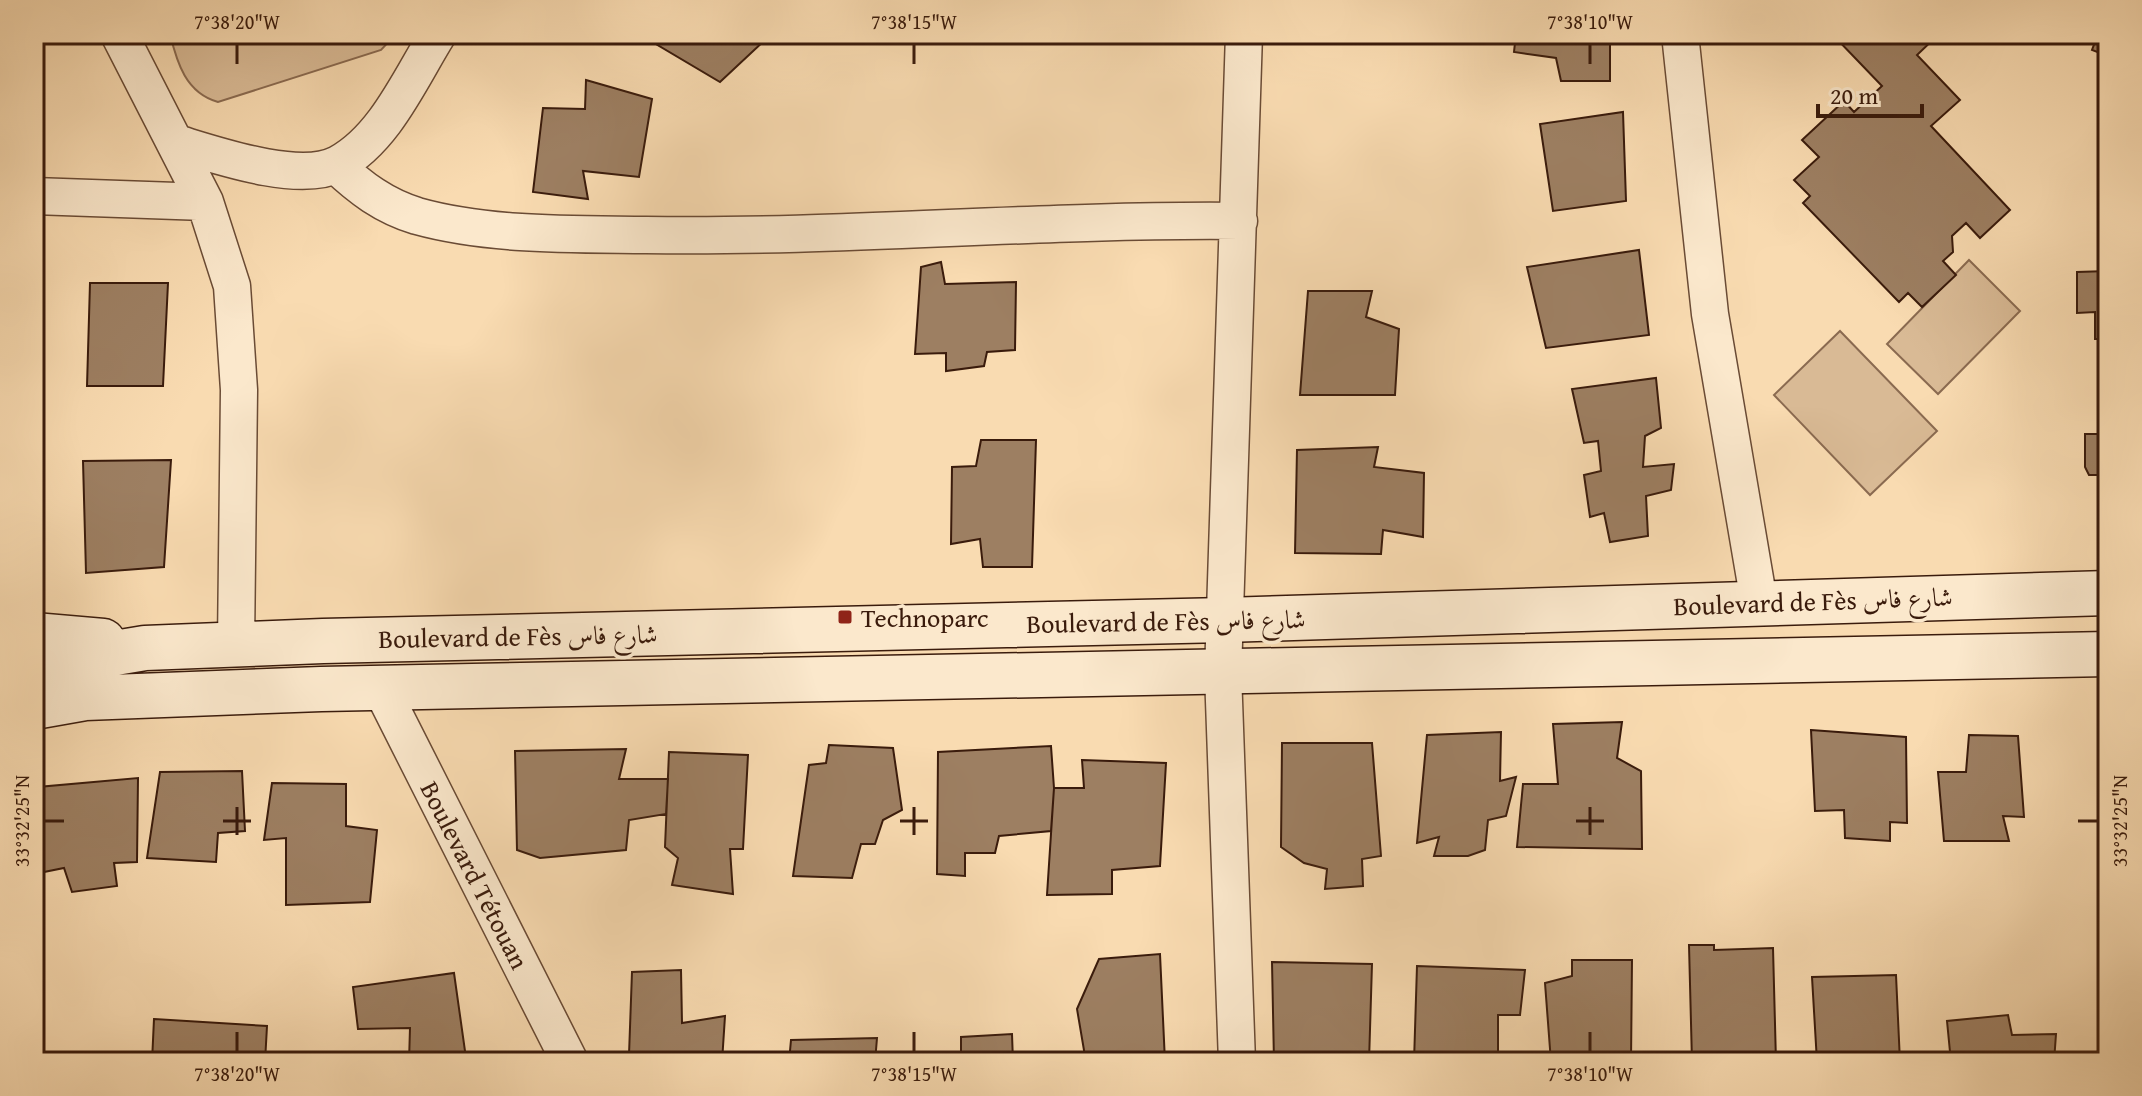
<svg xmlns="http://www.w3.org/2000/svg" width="2142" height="1096" viewBox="0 0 2142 1096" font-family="'Gentium Book Plus',Amiri,serif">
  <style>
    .green { fill: #d9ba95; stroke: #8a6a50; stroke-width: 2 }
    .building { fill: #9d7f62; stroke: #3a1b0c; stroke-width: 2 }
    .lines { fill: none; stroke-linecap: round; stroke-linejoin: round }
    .minor-casing { stroke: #6a4b35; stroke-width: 39 }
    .secondary-casing { stroke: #3a1b0c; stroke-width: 47 }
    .minor { stroke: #fbe8cc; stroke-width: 36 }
    .secondary { stroke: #fbe8cc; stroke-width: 44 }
    .ticks { fill: none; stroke: #3a1b0c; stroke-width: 3 }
    .poi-dot { fill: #8f2418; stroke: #fbe8cc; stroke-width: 3 }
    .labels { text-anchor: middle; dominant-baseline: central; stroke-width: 7; stroke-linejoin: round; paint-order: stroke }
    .street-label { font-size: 26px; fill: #3a1b0c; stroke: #fbe8cc }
    .poi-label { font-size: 26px; fill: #3a1b0c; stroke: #fbe8cc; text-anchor: start }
    .neatline { fill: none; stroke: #3a1b0c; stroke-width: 3 }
    .ticks-label { font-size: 20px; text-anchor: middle; fill: #3a1b0c }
  </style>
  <rect width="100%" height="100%" fill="#f9dbb1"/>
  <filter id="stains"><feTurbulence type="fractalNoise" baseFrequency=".0025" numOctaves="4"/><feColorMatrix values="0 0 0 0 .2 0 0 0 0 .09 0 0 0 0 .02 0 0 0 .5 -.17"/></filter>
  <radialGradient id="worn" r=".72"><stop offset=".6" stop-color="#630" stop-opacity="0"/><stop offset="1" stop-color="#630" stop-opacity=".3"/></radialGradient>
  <path class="green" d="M170,34H396L381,50L218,102C186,93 177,63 170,34Z
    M1969,260L2020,311L1938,394L1887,344Z
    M1840,331L1937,431L1870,495L1774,395Z"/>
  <path class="building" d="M276,34H303L278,42Z
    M639,34H756L765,40L720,82Z
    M1072,34H1154L1153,44L1072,43Z
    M1516,34H1610V81H1561L1556,58L1514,52Z
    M1832,34H1939L1917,55L1960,100L1931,126L2010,210L1980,238L1966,223L1952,236L1953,252L1943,261L1956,275L1922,307L1908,293L1899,302L1803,203L1810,196L1794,180L1819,157L1802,140L1844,101L1854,112L1882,86Z
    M2098,34H2108V56L2092,50Z
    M586,80L652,99L639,177L583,171L588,199L533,192L543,108L585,109Z
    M1623,112L1626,201L1553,211L1540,124Z
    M1639,250L1649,335L1546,348L1527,267Z
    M941,262L945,284L1016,282L1015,350L987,352L984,366L946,371V353L915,354L921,267Z
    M2108,271V339H2095V312L2077,313V272Z
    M90,283H168L163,386H87Z
    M1308,291H1372L1366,317L1399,329L1395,395H1300Z
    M1656,378L1661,428L1645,436L1643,467L1674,464L1671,490L1646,496L1648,536L1610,542L1604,513L1590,517L1584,475L1601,471L1598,441L1584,443L1572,389Z
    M2099,393H2108V475H2089L2085,467V434H2099Z
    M981,440H1036L1032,567H983L980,539L951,544L952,467L976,466Z
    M1378,447L1374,467L1424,473L1423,537L1383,530L1381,554L1295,553L1297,450Z
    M171,460L164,567L86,573L83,461Z
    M1622,722L1617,758L1641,771L1642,849L1517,847L1523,784H1558L1553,724Z
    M1811,730L1906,737L1907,823L1890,822V841L1845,838L1844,810L1815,811Z
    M1501,732L1500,781L1516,777L1506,816L1488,820L1485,850L1468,856H1434L1439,837L1417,843L1427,735Z
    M1969,735L2018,736L2024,817L2003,816L2009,841H1944L1938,772H1966Z
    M1282,743H1372L1381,856L1362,859L1363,886L1325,889L1327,869L1304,863L1281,847Z
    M829,745L893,748L902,810L883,820L875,844H861L852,878L793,876L809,765L826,763Z
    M1051,746L1054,788L1051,831L999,836L995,853H965V876L937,874L938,752Z
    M626,749L619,779H668L666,814L629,820L626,850L540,858L517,850L515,751Z
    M669,752L748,755L743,849H730L733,894L672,885L678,858L665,847Z
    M1082,760L1166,763L1160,866L1112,870V894L1047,895L1054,788H1084Z
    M242,771L245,831L218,833L216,862L147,858L160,772Z
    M138,778L137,862L114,863L117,886L72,892L64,868L44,872L38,787Z
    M272,783L346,784V826L377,830L370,902L286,905V838L264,840Z
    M1689,945H1714V950L1773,948L1776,1062H1692Z
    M1160,954L1165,1062H1086L1077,1009L1099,959Z
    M1572,960H1632L1631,1062H1551L1545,983L1572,976Z
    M1272,962L1372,964L1369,1062H1274Z
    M1417,966L1525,970L1520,1015H1498V1062H1414Z
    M681,970L682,1023L725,1016L722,1062H683L682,1055H629L632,972Z
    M454,973L466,1058L455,1062H409L410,1028L358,1029L353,987Z
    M1896,975L1900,1062H1817L1812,977Z
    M2008,1015L2012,1035L2056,1034L2054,1062H1951L1947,1021Z
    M154,1019L267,1026L265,1062H152Z
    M1012,1034L1013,1062H902L903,1057L961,1058V1037Z
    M877,1038L875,1062H789L791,1040Z"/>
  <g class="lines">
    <g class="minor-casing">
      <path id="minor" d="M119,34L205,202L232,286L239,390L236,644
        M1680,34L1710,314L1759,602
        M176,143C216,155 299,184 338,164C385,139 411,77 438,34
        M336,165C360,188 384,206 417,216C489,236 571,234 646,235C843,238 1041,219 1239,221
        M34,196L205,202
        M381,688L570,1062
        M1237,1062L1223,673L1244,34"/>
    </g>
    <g class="secondary-casing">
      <path id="secondary" d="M34,635L103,641
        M34,671L55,663L145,648L323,641L1225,620L2108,593
        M34,707L85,698L321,689L2108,654"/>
    </g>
    <use href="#minor" class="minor"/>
    <use href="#secondary" class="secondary"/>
  </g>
  <path class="ticks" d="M237,44V64M914,44V64M1590,44V64M237,807V835M914,807V835M1590,807V835M44,821H64M223,821H251M900,821H928M1576,821H1604M2078,821H2098M237,1032V1052M914,1032V1052M1590,1032V1052"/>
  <rect class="poi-dot" x="837" y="609" width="16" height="16" rx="4"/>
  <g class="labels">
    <g class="street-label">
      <text transform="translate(1813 601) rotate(-2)">Boulevard de Fès شارع فاس</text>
      <text transform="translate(1166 621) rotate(-1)">Boulevard de Fès شارع فاس</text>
      <text transform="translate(518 636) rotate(-1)">Boulevard de Fès شارع فاس</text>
      <text transform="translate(475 875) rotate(63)">Boulevard Tétouan</text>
    </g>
    <g class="poi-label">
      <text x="861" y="617">Technoparc</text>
    </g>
  </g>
  <rect width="2142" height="1096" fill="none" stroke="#f9dbb1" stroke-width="88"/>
  <path d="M1818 104v12h104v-12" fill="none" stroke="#3a1b0c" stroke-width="4"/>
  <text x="1830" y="104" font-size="24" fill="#3a1b0c" stroke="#fbe8cc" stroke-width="6" paint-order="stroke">20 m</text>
  <rect x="44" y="44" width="2054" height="1008" class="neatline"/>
  <g class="ticks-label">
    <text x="237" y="29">7°38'20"W</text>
    <text x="914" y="29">7°38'15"W</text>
    <text x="1590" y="29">7°38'10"W</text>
    <text transform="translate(22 821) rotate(-90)" y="7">33°32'25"N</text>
    <text transform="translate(2120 821) rotate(-90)" y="7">33°32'25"N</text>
    <text x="237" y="1081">7°38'20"W</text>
    <text x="914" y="1081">7°38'15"W</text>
    <text x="1590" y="1081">7°38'10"W</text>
  </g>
  <rect width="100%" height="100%" filter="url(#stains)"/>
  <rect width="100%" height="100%" fill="url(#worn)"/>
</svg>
